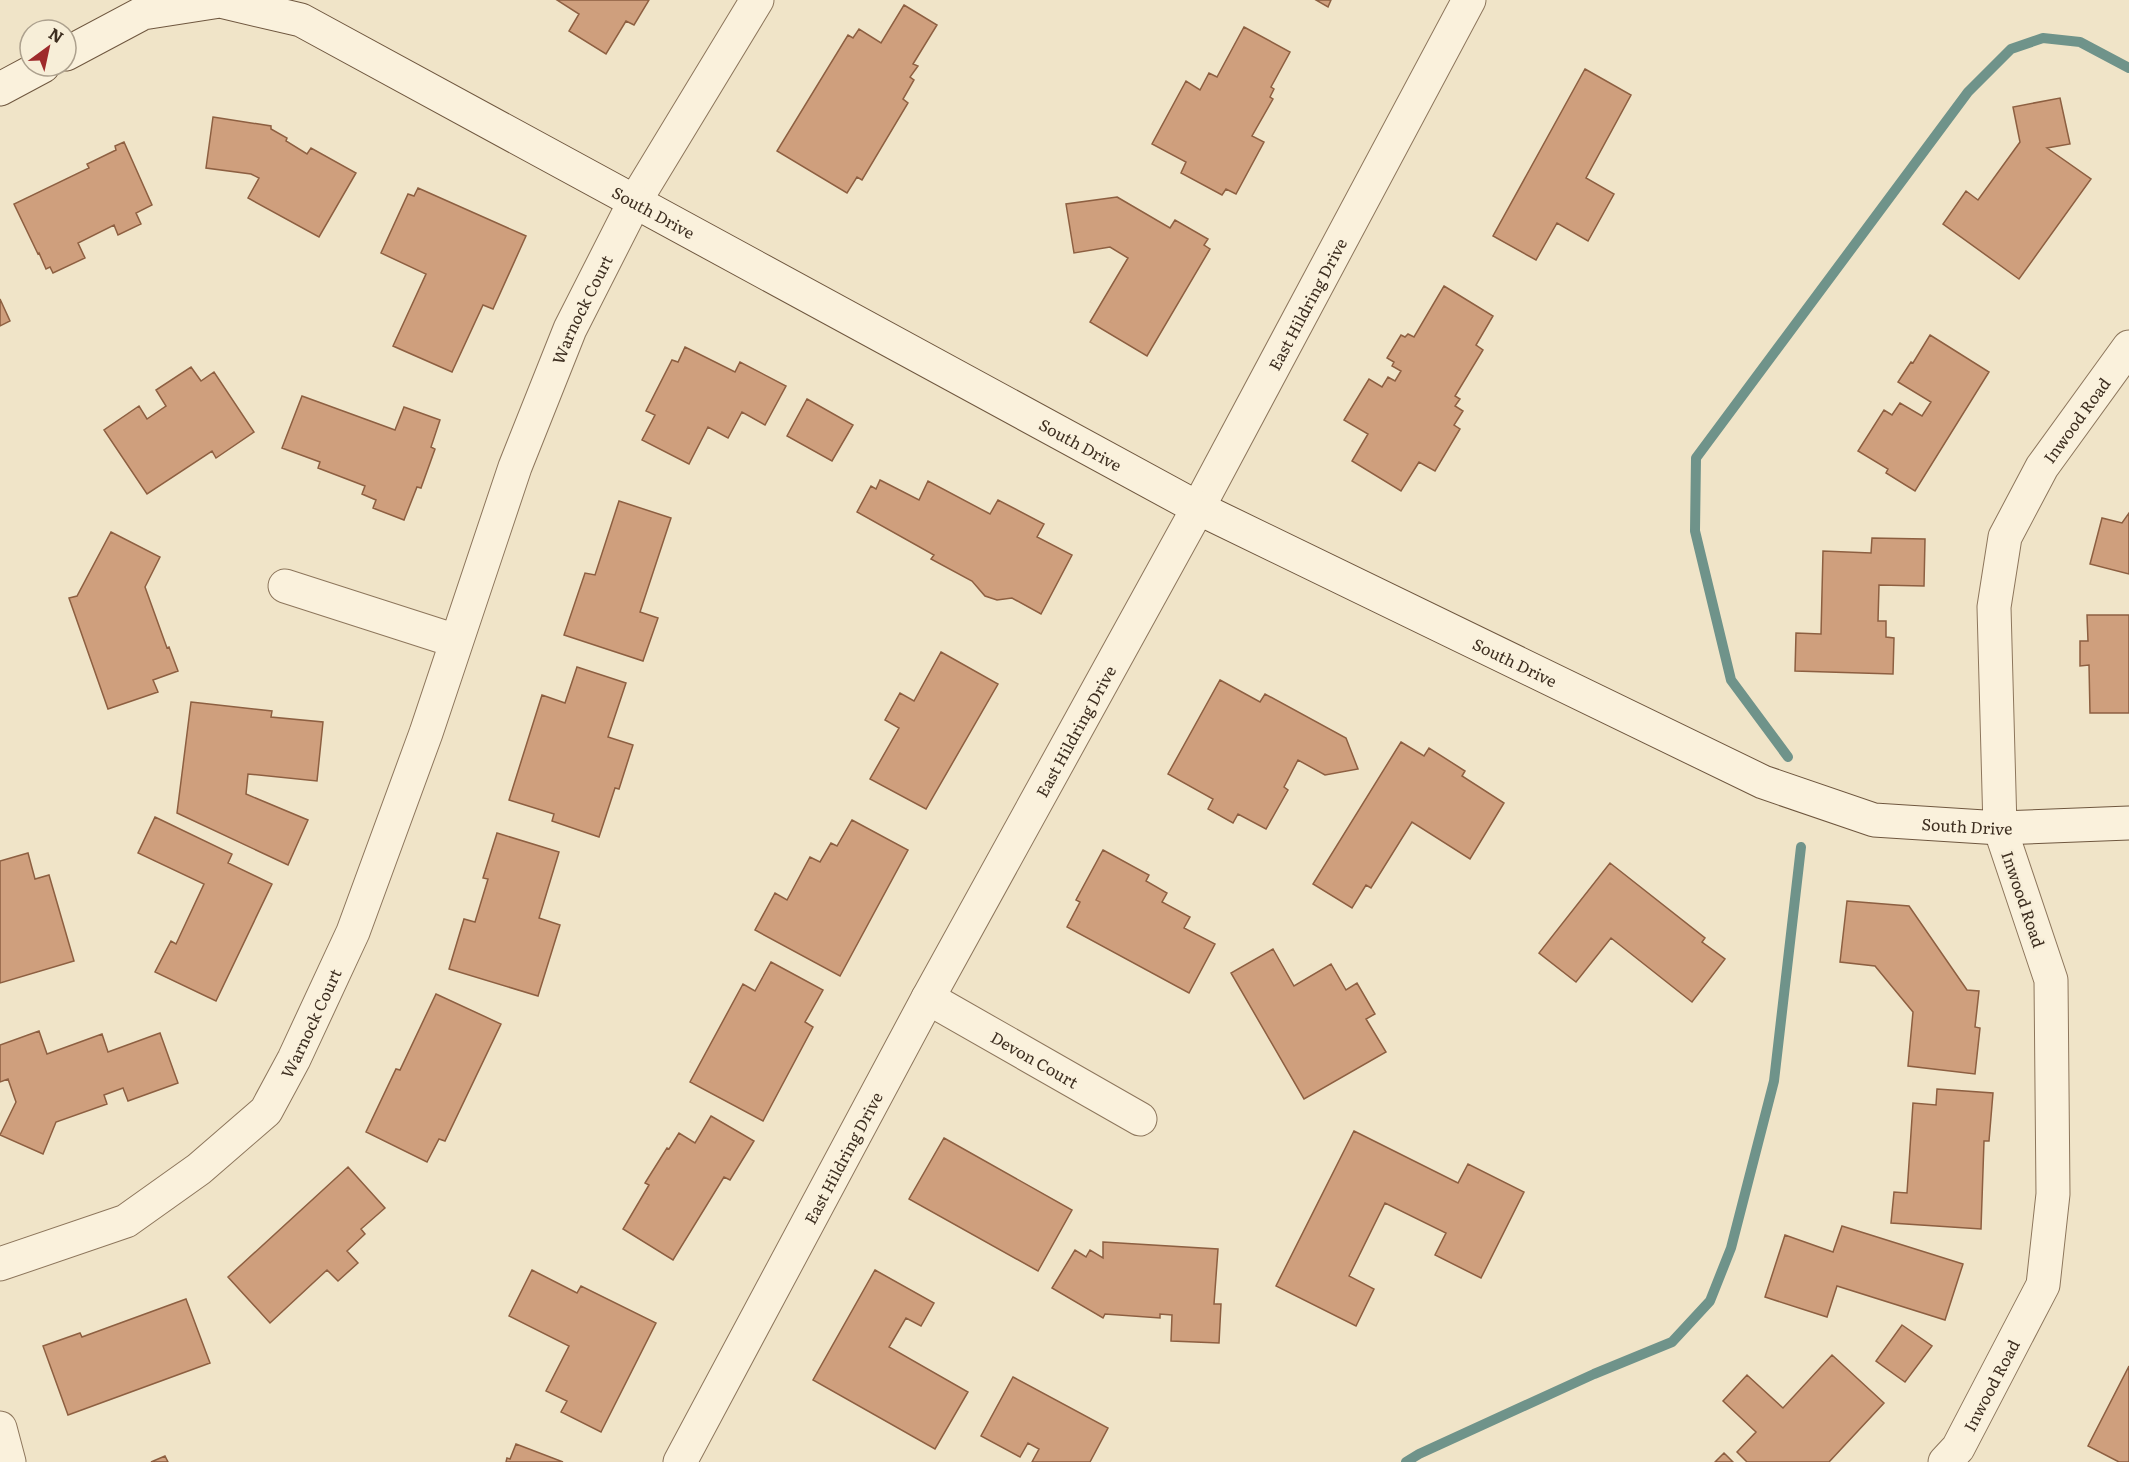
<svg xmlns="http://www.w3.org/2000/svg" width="2129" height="1462" viewBox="0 0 2129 1462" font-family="Literata,serif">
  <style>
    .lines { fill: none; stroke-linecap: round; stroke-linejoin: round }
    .stream { stroke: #6f938a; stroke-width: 10 }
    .building { fill: #cf9f7d; stroke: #8d5f41; stroke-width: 1.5 }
    .street-casing { stroke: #8d765c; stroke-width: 35 }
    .secondary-casing { stroke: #6f573f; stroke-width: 35 }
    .street { stroke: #faf1dc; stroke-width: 33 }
    .secondary { stroke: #faf1dc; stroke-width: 33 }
    .labels { text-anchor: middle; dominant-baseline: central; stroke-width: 5; stroke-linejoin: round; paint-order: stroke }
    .street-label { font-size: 16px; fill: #3d2e20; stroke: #f7eed8 }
  </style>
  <rect width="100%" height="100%" fill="#f0e4c8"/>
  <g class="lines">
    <path class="stream" d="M1788,757L1731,680L1695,531L1696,458L1968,92L2011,49L2043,38L2080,42L2129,68
      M1406,1462L1419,1454L1594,1374L1672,1342L1710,1301L1731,1248L1774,1081L1801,847"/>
  </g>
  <path class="building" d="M557,0H649L634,25L626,21L606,54L569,31L579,14Z
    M1316,0H1331L1328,7Z
    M904,5L937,25L913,64L918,66L910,77L914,80L903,99L908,103L862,180L857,177L847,193L777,151L848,35L853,38L859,29L881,43Z
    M1244,27L1290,52L1271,87L1274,89L1270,97L1273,99L1252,136L1264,142L1236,194L1226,189L1222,195L1181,173L1186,162L1152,144L1186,81L1200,90L1209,73L1217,77Z
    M1585,69L1631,95L1586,178L1614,194L1588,241L1557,223L1536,260L1493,236Z
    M2060,98L2070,144L2047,148L2091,179L2019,279L1943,224L1966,191L1978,200L2020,142L2013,107Z
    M213,117L271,126V129L287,138L286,141L307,154L311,148L356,173L319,237L248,198L259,178L251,174L206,168Z
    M124,142L152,205L136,213L141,224L118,235L114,225L78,243L85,258L53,273L50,267L46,269L39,253L38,254L14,204L89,168L87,164L116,150L115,146Z
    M418,188L526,236L493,309L483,305L452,372L393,346L426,274L381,253L408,194L414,196Z
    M1117,197L1170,228L1175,220L1208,239L1204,245L1210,249L1147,356L1090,322L1128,258L1110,247L1074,253L1066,204Z
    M1444,286L1493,316L1476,345L1483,350L1455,396L1460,399L1455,406L1463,411L1454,425L1460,429L1435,471L1419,462L1401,491L1352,461L1368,434L1344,420L1369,379L1382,387L1388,377L1395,381L1401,371L1392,366L1394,362L1387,358L1401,335L1405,337L1408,334L1414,337Z
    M0,299L10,321L0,326Z
    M1930,335L1989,372L1915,491L1886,473L1888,469L1858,451L1884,410L1892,415L1900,403L1922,416L1931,402L1898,382L1911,362L1913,363Z
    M685,347L735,372L740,362L786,386L765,425L742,412L728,438L708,427L689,464L642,440L655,415L646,411L672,360L678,362Z
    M191,367L201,381L214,372L254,432L216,458L212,451L147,494L104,430L139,406L147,419L166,406L156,390Z
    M302,396L395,430L404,407L440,420L431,447L435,449L421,488L417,487L404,520L373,508L376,500L362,494L365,486L318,468L320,462L282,448Z
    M807,399L853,425L832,461L787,436Z
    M880,480L919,500L928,481L990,514L998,500L1044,524L1037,537L1072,555L1041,614L1012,598L997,600L985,596L972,581L931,559L934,555L857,512L871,486L876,489Z
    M619,501L671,518L640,612L658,618L643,661L564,635L585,573L595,575Z
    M2129,513V574L2090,564L2102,518L2122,523Z
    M111,532L160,557L145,587L167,648L169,647L178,671L153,680L158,692L108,709L69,598L77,596Z
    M1872,538L1925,539L1924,586L1879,585L1878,621H1886V637L1894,638L1893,674L1795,671L1796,633L1821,634L1823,551L1871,553Z
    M2087,615H2129V713H2090L2089,665L2080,666V641H2088Z
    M941,652L998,684L926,809L870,779L899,728L885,720L900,693L914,701Z
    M577,667L626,683L608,737L633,745L619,789L615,788L599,837L552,821L554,814L509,800L542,695L565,703Z
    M1220,680L1260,702L1265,694L1346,738L1358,769L1325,775L1298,760L1284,787L1288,790L1266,829L1238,814L1233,823L1208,809L1213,799L1168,774Z
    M191,702L272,711L271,717L323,722L317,781L248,774L246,794L308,820L288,865L177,813Z
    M1401,742L1424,756L1429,748L1465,771L1462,776L1504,803L1470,859L1412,822L1371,888L1366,885L1352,908L1313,884Z
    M155,817L232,854L228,863L272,884L216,1001L155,972L171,941L176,944L204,884L138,853Z
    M852,820L908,850L840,976L755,930L775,893L787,900L810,857L820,862L831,843L837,846Z
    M497,833L559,852L539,918L560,925L538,996L449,969L464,919L475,922L488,879L483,878Z
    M1103,850L1149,875L1146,881L1167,893L1162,902L1190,917L1184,928L1215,944L1189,993L1067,927L1080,902L1076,900Z
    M28,853L35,879L49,875L74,961L0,983V861Z
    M1610,863L1705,938L1702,942L1725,959L1692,1002L1611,938L1576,982L1539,953Z
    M1847,901L1909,906L1967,990L1979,991L1975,1027L1980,1028L1975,1074L1908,1066L1913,1012L1875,966L1840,962Z
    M1273,949L1294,986L1331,964L1346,990L1357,983L1375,1014L1366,1019L1386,1052L1304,1099L1231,973Z
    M771,962L823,990L805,1022L813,1027L763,1121L690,1082L743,984L755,991Z
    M436,994L501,1024L445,1141L439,1139L427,1162L366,1132L396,1069L400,1070Z
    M39,1031L47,1054L102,1034L108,1052L160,1033L178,1083L128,1101L123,1088L104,1095L107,1104L56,1122L43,1154L0,1135L16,1102L8,1079L0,1082V1045Z
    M1937,1089L1993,1093L1989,1141H1984L1981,1229L1891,1223L1894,1192L1907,1193L1913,1103L1936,1105Z
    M711,1116L754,1141L730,1180L724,1177L673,1260L623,1229L649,1185L645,1183L667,1148L669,1149L679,1133L695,1143Z
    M1354,1131L1458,1183L1468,1164L1524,1192L1481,1278L1435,1255L1446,1233L1385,1203L1349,1276L1374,1289L1356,1326L1276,1286Z
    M944,1138L1072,1210L1038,1271L909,1199Z
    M348,1167L385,1208L361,1229L365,1234L347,1251L358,1263L338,1281L327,1270L270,1323L228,1277Z
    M1842,1226L1963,1264L1945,1320L1837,1286L1827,1317L1765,1297L1785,1235L1833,1252Z
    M1103,1242L1218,1249L1214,1304H1221L1219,1343L1171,1341L1172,1315L1160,1314V1318L1105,1314L1103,1318L1052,1288L1075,1250L1086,1257L1090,1250L1103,1258Z
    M532,1270L577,1293L581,1286L656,1323L601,1432L561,1412L567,1401L546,1391L569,1346L509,1316Z
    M875,1270L934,1303L921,1326L906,1318L889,1347L968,1392L935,1449L813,1380Z
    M186,1299L210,1363L68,1415L43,1346L80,1333L82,1337Z
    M1902,1325L1932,1346L1905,1382L1876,1361Z
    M1832,1355L1884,1403L1829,1462H1747L1737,1452L1756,1432L1723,1401L1747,1375L1783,1408Z
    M2129,1366V1462H2119L2088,1446Z
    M1013,1377L1108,1428L1090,1462H1032L1039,1449L1028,1443L1020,1457L981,1436Z
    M516,1444L563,1462H506L507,1458L510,1459Z
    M1724,1453L1733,1462H1715Z
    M165,1456L168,1462H151Z"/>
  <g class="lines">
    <g class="street-casing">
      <g id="street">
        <path d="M285,586L456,641"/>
        <path id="s1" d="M928,998L1140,1119"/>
        <path id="s2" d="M0,1264L126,1221L199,1169L266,1111L294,1059L353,932L426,733L515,467L570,329L635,201L757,0"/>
        <path d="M0,1428L9,1462"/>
        <path id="s3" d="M680,1462L928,998L1198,508L1469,0"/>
        <path id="s4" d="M1945,1462L1958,1448L2043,1285L2053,1194L2051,980L2000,828L1994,607L2005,537L2042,467L2129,347"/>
      </g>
    </g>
    <g class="secondary-casing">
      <g id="secondary">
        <path id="s5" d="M66,54L143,13L220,1L301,20L1198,508L1763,782L1874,820L2000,828L2129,823"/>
        <path d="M0,89L43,66"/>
      </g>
    </g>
    <use href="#street" class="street"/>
    <use href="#secondary" class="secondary"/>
  </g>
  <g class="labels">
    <g class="street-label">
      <text stroke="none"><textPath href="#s5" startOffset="650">South Drive</textPath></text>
      <text stroke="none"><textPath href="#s3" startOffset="1317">East Hildring Drive</textPath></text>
      <text stroke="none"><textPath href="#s2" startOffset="1174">Warnock Court</textPath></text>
      <text stroke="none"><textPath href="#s4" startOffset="1098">Inwood Road</textPath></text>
      <text stroke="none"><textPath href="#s5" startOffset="1136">South Drive</textPath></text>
      <text stroke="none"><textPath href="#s5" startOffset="1622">South Drive</textPath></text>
      <text stroke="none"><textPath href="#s3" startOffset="831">East Hildring Drive</textPath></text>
      <text stroke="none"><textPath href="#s5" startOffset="2108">South Drive</textPath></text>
      <text transform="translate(2024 899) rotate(71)">Inwood Road</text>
      <text stroke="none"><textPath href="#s2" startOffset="410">Warnock Court</textPath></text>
      <text stroke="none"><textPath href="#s1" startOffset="123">Devon Court</textPath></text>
      <text stroke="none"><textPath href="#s3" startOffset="345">East Hildring Drive</textPath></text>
      <text stroke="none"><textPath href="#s4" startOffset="90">Inwood Road</textPath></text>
    </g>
  </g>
  <g transform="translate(48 48) rotate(33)"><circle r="28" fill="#f7eed8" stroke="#ada18e" stroke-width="1.5"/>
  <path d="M0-4.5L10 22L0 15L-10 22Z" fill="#9e2a2b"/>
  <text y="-9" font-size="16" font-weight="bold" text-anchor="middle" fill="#3d2e20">N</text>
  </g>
</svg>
